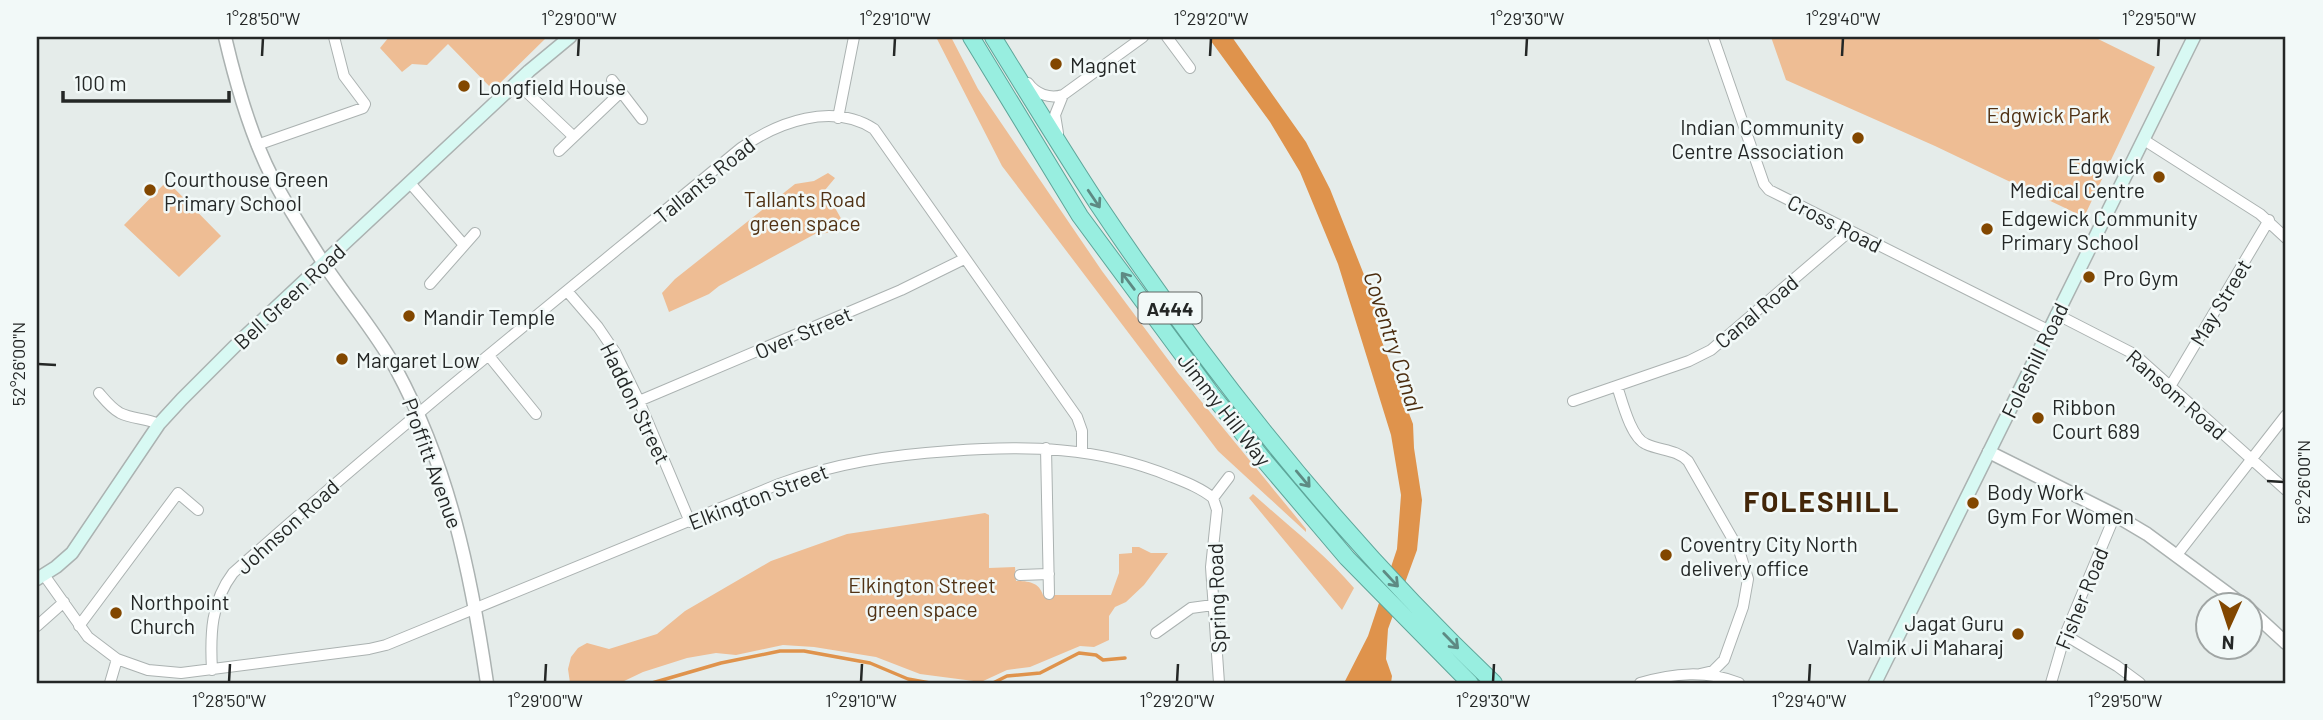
<svg xmlns="http://www.w3.org/2000/svg" width="2323" height="720" viewBox="0 0 2323 720" font-family="Barlow,sans-serif">
  <style>
    .green { fill: #eebd94 }
    .water { fill: #df934c }
    .lines { fill: none; stroke-linecap: round; stroke-linejoin: round }
    .stream { stroke: #df934c; stroke-width: 3.5 }
    .minor-casing { stroke: #abb2b1; stroke-width: 12 }
    .tertiary-casing { stroke: #abb2b1; stroke-width: 15 }
    .secondary-casing { stroke: #abb2b1; stroke-width: 15 }
    .trunk-casing { stroke: #5ea69a; stroke-width: 18 }
    .minor { stroke: #fff; stroke-width: 10 }
    .tertiary { stroke: #fff; stroke-width: 12 }
    .secondary { stroke: #d8f9f3; stroke-width: 12 }
    .trunk { stroke: #98eee0; stroke-width: 16 }
    .oneway { stroke: #5e8a83 }
    .ticks { fill: none; stroke: #242726; stroke-width: 2.5 }
    .poi-dot { fill: #824700; stroke: #f2f9f8; stroke-width: 2.5 }
    .labels { text-anchor: middle; dominant-baseline: central; stroke-width: 5; stroke-linejoin: round; paint-order: stroke }
    .shield { fill: #f2f9f8; stroke: #626665; stroke-width: 2 }
    .shield-label { font-size: 19px; font-weight: bold; fill: #242726 }
    .poi-label { font-size: 21px; fill: #242726; stroke: #f2f9f8; text-anchor: start }
    .park-label { font-size: 21px; fill: #513214; stroke: #f2f9f8 }
    .street-label { font-size: 21px; fill: #242726; stroke: #f2f9f8 }
    .water-label { font-size: 23px; font-style: italic; fill: #4c2d0f; stroke: #f2f9f8 }
    .district-label { font-size: 28px; font-weight: bold; letter-spacing: 2px; fill: #432609; stroke: #f2f9f8 }
    .neatline { fill: none; stroke: #242726; stroke-width: 2.5 }
    .ticks-label { font-size: 18px; text-anchor: middle; fill: #242726 }
  </style>
  <rect width="100%" height="100%" fill="#e5ecea"/>
  <path class="green" d="M389,37H547L493,90L448,44L427,65L412,64L402,72L380,48Z
    M936,37H951L978,89L1102,271L1178,373L1306,529V532L1218,451L1002,166Z
    M1771,37H2094L2155,67L2084,217L1935,146L1786,80Z
    M828,173L835,178L825,190L843,222L827,233L815,234L719,286L709,294L669,312L662,293L675,279L795,184L814,181Z
    M167,181L221,236L179,277L124,225Z
    M1253,494C1287,525 1324,553 1354,588L1342,610L1249,498Z
    M985,513L989,515V568L1015,567L1016,581C1028,581 1039,582 1043,595H1111L1119,573V554L1132,553V547H1139L1151,553H1168L1144,585L1126,602L1115,607L1109,616V640L1094,647L1080,646L1030,667L1007,670L981,682L920,674L876,657L814,647L783,645L736,655L716,653L687,658L643,672L620,683H570L568,669L571,657L578,648L587,643L609,649L657,634L685,611L771,561L847,534Z"/>
  <path class="water" d="M1208,37H1232L1306,142L1330,189L1378,310V331L1413,424L1414,448L1422,500L1417,550L1388,629L1386,659L1392,676L1391,683H1344L1368,636L1397,549L1401,495L1391,435L1338,264L1300,172L1270,122Z"/>
  <g class="lines">
    <path class="stream" d="M652,683L721,663L780,651H804L870,663L908,679L930,683
      M993,683L1007,676L1040,673L1079,653L1096,655L1103,660L1125,658"/>
    <g class="minor-casing">
      <path id="minor" d="M1167,37L1190,68
        M1713,37L1764,184L1769,190L2048,330
        M612,80L642,119
        M517,83L573,136
        M1028,83C1036,94 1049,99 1063,95
        M838,118L854,37
        M1058,133L1055,115L1063,95L1143,37
        M2144,140L2260,214L2286,238
        M257,145L363,108L365,104L344,76L334,37
        M559,151L621,92
        M410,183L464,245
        M430,284L475,233
        M567,291L598,327L615,352L639,401L690,522
        M2056,314L2134,354L2286,490
        M489,356L536,414
        M2171,385L2269,220
        M1617,386C1622,401 1631,438 1646,444C1661,451 1676,449 1688,461L1739,550L1748,579L1743,607L1724,660L1713,671L1700,674
        M99,393C105,400 111,408 120,413C132,419 146,418 159,424
        M639,401L901,290L964,259
        M1573,401L1689,361L1711,350L1850,231
        M1046,448L1049,594
        M2176,556L2286,415
        M44,575L88,637L117,659L148,670L181,673L369,649L386,645L779,484C835,463 891,455 950,451C1026,445 1099,447 1170,476C1185,482 1201,488 1213,498
        M1020,575L1049,574
        M37,626L64,602
        M79,626L178,493L198,510
        M1156,633L1191,608L1213,605
        M2065,635L2117,666L2140,683
        M212,670C210,634 211,602 233,573C398,426 570,289 741,148C778,122 832,102 874,129L1077,417L1082,431V451
        M110,683L117,659
        M1219,683L1211,567L1217,510L1213,498L1229,477
        M1640,683C1674,673 1706,670 1739,683
        M2051,683L2065,635L2115,515"/>
    </g>
    <g class="tertiary-casing">
      <path id="tertiary" d="M225,37C236,84 250,134 272,177C287,207 307,236 324,264C347,299 376,332 396,369C449,467 471,574 487,683
        M1989,452L2115,515L2147,534L2242,604
        M2250,610L2286,643"/>
    </g>
    <g class="secondary-casing">
      <path id="secondary" d="M37,579L56,567L72,553L159,424L182,399L240,341L529,71L570,37
        M1875,683L2194,37"/>
    </g>
    <g class="trunk-casing">
      <path id="trunk" d="M971,37L1080,216L1213,396L1263,459L1347,558L1470,683
        M993,37C1027,92 1061,148 1097,203C1212,375 1343,540 1494,683"/>
    </g>
    <use href="#minor" class="minor"/>
    <use href="#tertiary" class="tertiary"/>
    <use href="#secondary" class="secondary"/>
    <use href="#trunk" class="trunk"/>
  </g>
  <defs><path id="oneway-shaft" d="M-6 0H5M1.5-3L5.5 0L1.5 3" fill="none" stroke-width="1.6" stroke-linecap="round" stroke-linejoin="round" transform="scale(1.75)"/></defs>
  <g class="oneway">
    <use href="#oneway-shaft" transform="translate(1094 199) rotate(56)"/>
    <use href="#oneway-shaft" transform="translate(1128 281) rotate(-127)"/>
    <use href="#oneway-shaft" transform="translate(1303 479) rotate(50)"/>
    <use href="#oneway-shaft" transform="translate(1391 579) rotate(47)"/>
    <use href="#oneway-shaft" transform="translate(1451 641) rotate(46)"/>
  </g>
  <path class="ticks" d="M262,56L263,38M578,56L579,38M894,56L895,38M1210,56L1211,38M1526,56L1527,38M1842,56L1843,38M2158,56L2159,38M38,364L56,365M2267,481L2284,482M229,682L230,664M545,682L546,664M861,682L862,664M1177,682L1178,664M1493,682L1494,664M1809,682L1810,664M2125,682L2126,664"/>
  <g class="poi-dot">
    <circle cx="1056" cy="64" r="7"/>
    <circle cx="464" cy="86" r="7"/>
    <circle cx="1858" cy="138" r="7"/>
    <circle cx="2159" cy="177" r="7"/>
    <circle cx="150" cy="190" r="7"/>
    <circle cx="1987" cy="229" r="7"/>
    <circle cx="2089" cy="277" r="7"/>
    <circle cx="409" cy="316" r="7"/>
    <circle cx="342" cy="359" r="7"/>
    <circle cx="2038" cy="418" r="7"/>
    <circle cx="1973" cy="503" r="7"/>
    <circle cx="1666" cy="555" r="7"/>
    <circle cx="116" cy="613" r="7"/>
    <circle cx="2018" cy="634" r="7"/>
  </g>
  <g class="labels">
    <rect class="shield" x="1138.5" y="292.5" width="63" height="31" rx="5"/>
    <g class="shield-label">
      <text x="1170" y="308">A444</text>
    </g>
    <g class="poi-label">
      <text x="1070" y="64">Magnet</text>
      <text x="478" y="86">Longfield House</text>
      <text x="1844" y="126" text-anchor="end">Indian Community<tspan x="1844" dy="24">Centre Association</tspan></text>
      <text x="2145" y="165" text-anchor="end">Edgwick<tspan x="2145" dy="24">Medical Centre</tspan></text>
      <text x="164" y="178">Courthouse Green<tspan x="164" dy="24">Primary School</tspan></text>
      <text x="2001" y="217">Edgewick Community<tspan x="2001" dy="24">Primary School</tspan></text>
      <text x="2103" y="277">Pro Gym</text>
      <text x="423" y="316">Mandir Temple</text>
      <text x="356" y="359">Margaret Low</text>
      <text x="2052" y="406">Ribbon<tspan x="2052" dy="24">Court 689</tspan></text>
      <text x="1987" y="491">Body Work<tspan x="1987" dy="24">Gym For Women</tspan></text>
      <text x="1680" y="543">Coventry City North<tspan x="1680" dy="24">delivery office</tspan></text>
      <text x="130" y="601">Northpoint<tspan x="130" dy="24">Church</tspan></text>
      <text x="2004" y="622" text-anchor="end">Jagat Guru<tspan x="2004" dy="24">Valmik Ji Maharaj</tspan></text>
    </g>
    <g class="park-label">
      <text x="2048" y="114">Edgwick Park</text>
      <text x="805" y="198">Tallants Road<tspan x="805" dy="24">green space</tspan></text>
      <text x="922" y="584">Elkington Street<tspan x="922" dy="24">green space</tspan></text>
    </g>
    <g class="street-label">
      <text transform="translate(704 180) rotate(-39)">Tallants Road</text>
      <text transform="translate(1835 223) rotate(27)">Cross Road</text>
      <text transform="translate(289 296) rotate(-43)">Bell Green Road</text>
      <text transform="translate(2220 302) rotate(-59)">May Street</text>
      <text transform="translate(1756 311) rotate(-40)">Canal Road</text>
      <text transform="translate(803 332) rotate(-23)">Over Street</text>
      <text transform="translate(2034 360) rotate(-64)">Foleshill Road</text>
      <text transform="translate(2177 394) rotate(41)">Ransom Road</text>
      <text transform="translate(636 403) rotate(64)">Haddon Street</text>
      <text transform="translate(1225 409) rotate(52)">Jimmy Hill Way</text>
      <text transform="translate(433 463) rotate(70)">Proffitt Avenue</text>
      <text transform="translate(758 496) rotate(-21)">Elkington Street</text>
      <text transform="translate(287 526) rotate(-42)">Johnson Road</text>
      <text transform="translate(1216 598) rotate(-92)">Spring Road</text>
      <text transform="translate(2081 598) rotate(-68)">Fisher Road</text>
    </g>
    <g class="water-label">
      <text transform="translate(1394 341) rotate(72)">Coventry Canal</text>
    </g>
    <g class="district-label">
      <text x="1822" y="501">FOLESHILL</text>
    </g>
  </g>
  <rect width="2323" height="720" fill="none" stroke="#f2f9f8" stroke-width="77"/>
  <g transform="translate(2229 626) rotate(183)"><circle r="33" fill="#f2f9f8" stroke="#a0a5a4" stroke-width="2"/>
  <path d="M0-5L12 26L0 18L-12 26Z" fill="#824700"/>
  <text y="-10" font-size="19" font-weight="bold" text-anchor="middle" fill="#242726">N</text>
  </g>
  <path d="M63 91v10h166v-10" fill="none" stroke="#242726" stroke-width="3.5"/>
  <text x="74" y="91" font-size="21" fill="#242726" stroke="#f2f9f8" stroke-width="5" paint-order="stroke">100 m</text>
  <rect x="38" y="38" width="2246" height="644" class="neatline"/>
  <g class="ticks-label">
    <text x="263" y="25">1°28'50"W</text>
    <text x="579" y="25">1°29'00"W</text>
    <text x="895" y="25">1°29'10"W</text>
    <text x="1211" y="25">1°29'20"W</text>
    <text x="1527" y="25">1°29'30"W</text>
    <text x="1843" y="25">1°29'40"W</text>
    <text x="2159" y="25">1°29'50"W</text>
    <text transform="translate(19 364) rotate(-90)" y="6">52°26'00"N</text>
    <text transform="translate(2304 482) rotate(-90)" y="6">52°26'00"N</text>
    <text x="229" y="707">1°28'50"W</text>
    <text x="545" y="707">1°29'00"W</text>
    <text x="861" y="707">1°29'10"W</text>
    <text x="1177" y="707">1°29'20"W</text>
    <text x="1493" y="707">1°29'30"W</text>
    <text x="1809" y="707">1°29'40"W</text>
    <text x="2125" y="707">1°29'50"W</text>
  </g>
</svg>
